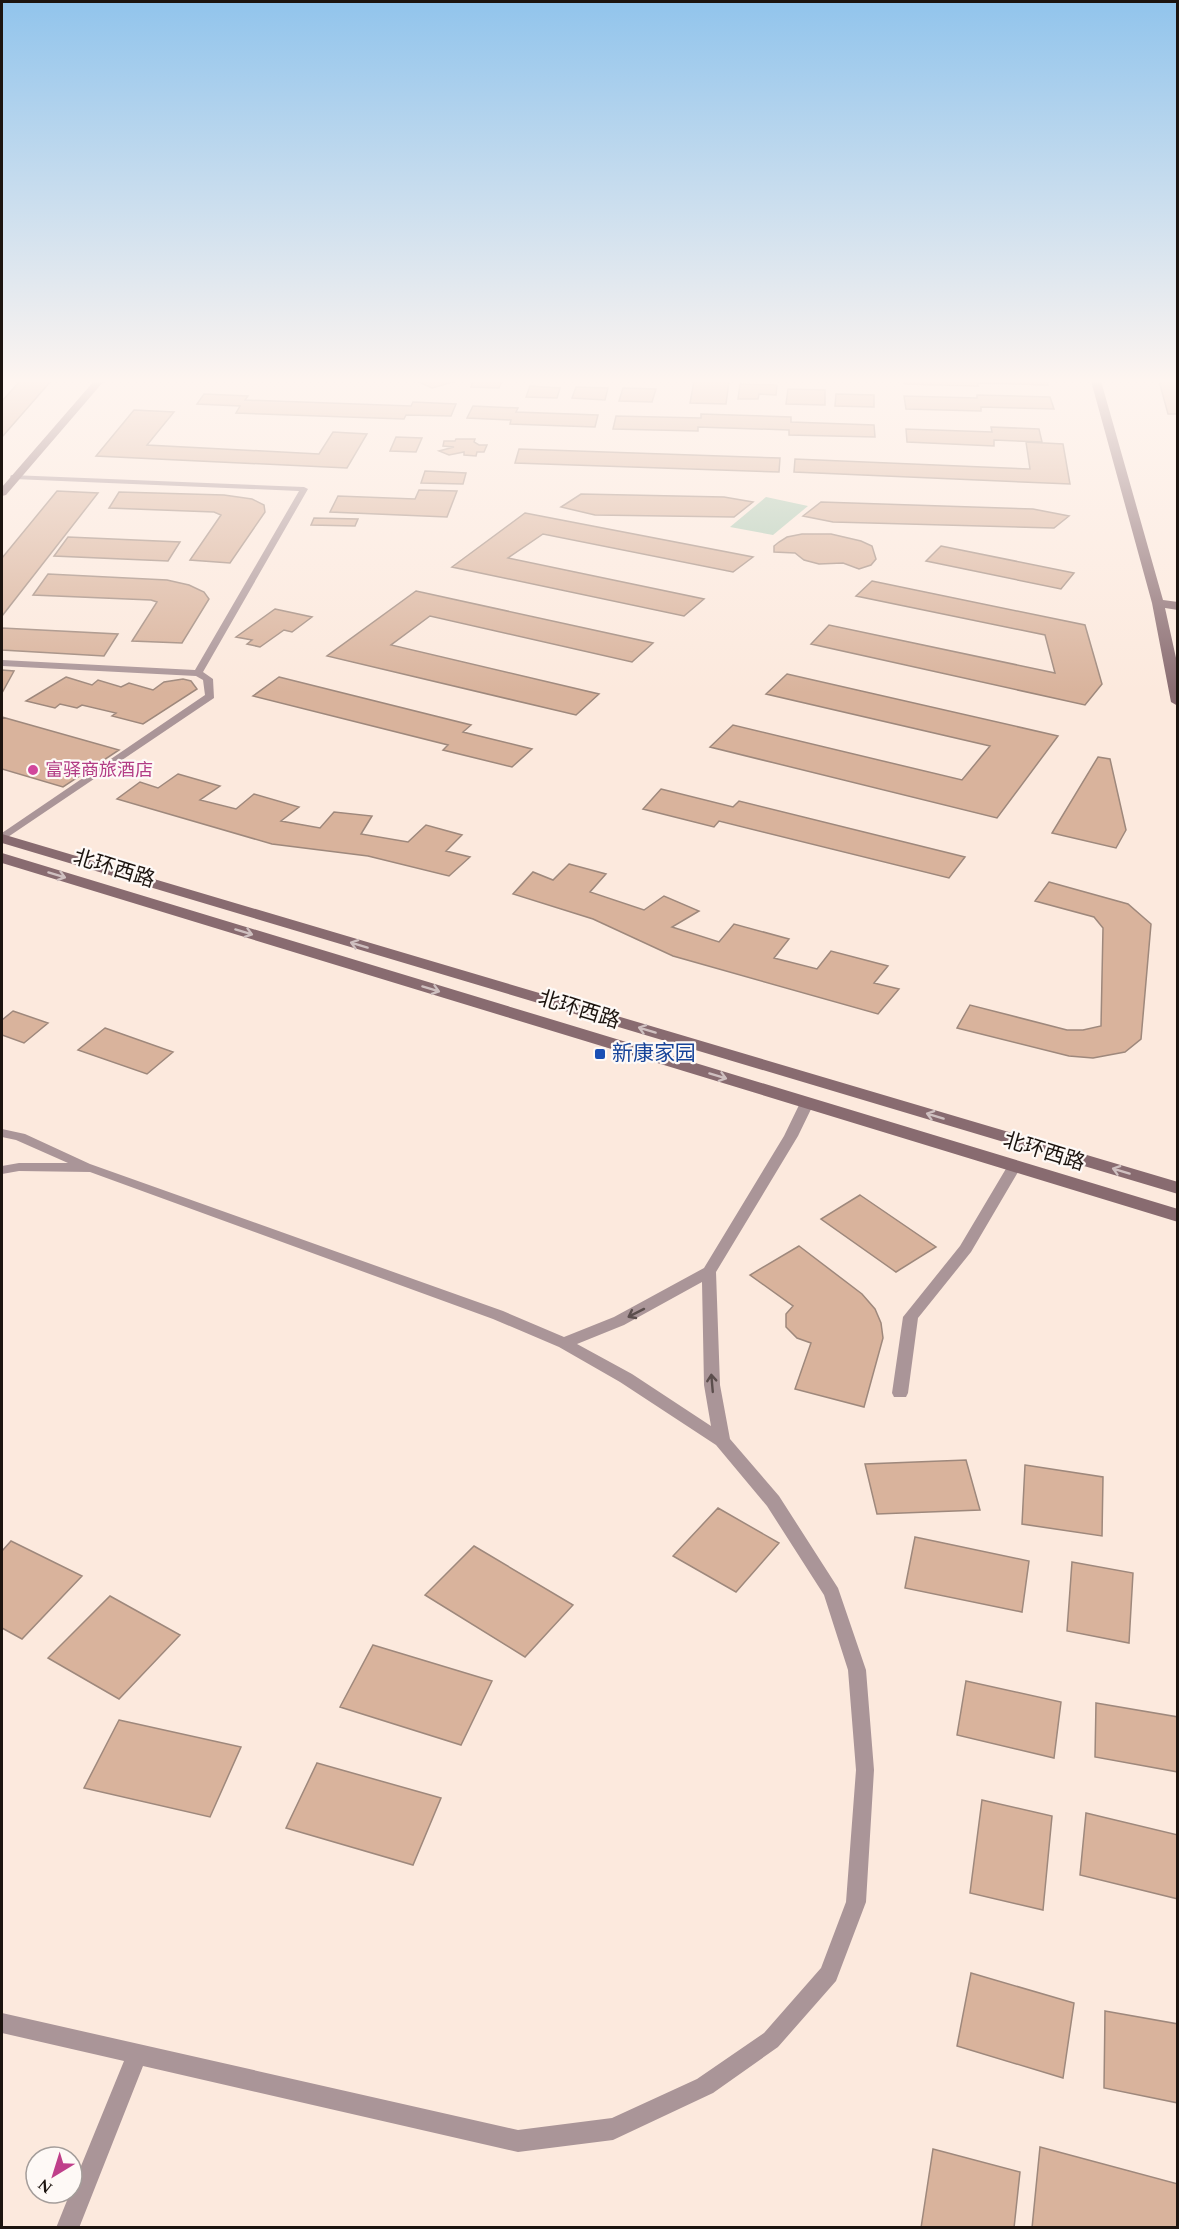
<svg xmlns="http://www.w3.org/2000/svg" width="1179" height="2229" viewBox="0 0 1179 2229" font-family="Spectral,'Noto Sans SC',serif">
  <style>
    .green { fill: #aacab3 }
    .building { fill: #d9b39c; stroke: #9e887c; stroke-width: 1.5 }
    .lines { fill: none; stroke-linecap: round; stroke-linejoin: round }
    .lane { fill: #aa9598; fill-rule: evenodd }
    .secondary { fill: #886b70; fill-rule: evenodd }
    .oneway { stroke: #cfc0c0 }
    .oneway2 { stroke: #5c4e4d }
    .hotel-dot { fill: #d1479c; stroke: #fef9f6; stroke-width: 2 }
    .transit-dot { fill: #1a4fb4; stroke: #fef9f6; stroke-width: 2 }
    .labels { text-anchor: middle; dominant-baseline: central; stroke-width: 4.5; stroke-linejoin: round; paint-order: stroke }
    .far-hotel-label { font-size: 18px; fill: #b23c85; stroke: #fef9f6; text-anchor: start }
    .street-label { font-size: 21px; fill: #1c140f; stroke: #fef9f6 }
    .transit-label { font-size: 21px; fill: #164399; stroke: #fef9f6; text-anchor: start }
  </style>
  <rect width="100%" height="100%" fill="#fce9dd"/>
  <path class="green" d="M766,497L808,506L773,535L730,527Z"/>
  <path class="building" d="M20,381H51L2,437V401Z
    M417,381H456L432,388Z
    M473,381H502L499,388L471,387Z
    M694,381H729L726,404L690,403Z
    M904,381H1047L1048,385L977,383L978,386L904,384Z
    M1159,381H1178V414H1168Z
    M740,384L777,385L776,395L759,394L758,399H738Z
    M530,386L560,388L557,398L526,397Z
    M576,387L608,388L605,400L572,398Z
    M623,388L656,389L652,402L619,401Z
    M788,389L825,390V405L786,404Z
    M204,394L248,396L245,400L411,406L413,402L456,404L451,416L406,415L404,419L236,413L240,406L197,404Z
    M836,394L874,395V407L835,406Z
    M977,395L1050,397L1054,409L981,407V411L906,409L904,396L977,398Z
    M473,406L518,408L516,412L598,415L595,427L510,424L511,420L467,418Z
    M134,410L174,412L147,445L319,454L333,432L367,434L347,468L96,456Z
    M701,414L791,417V422L874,425L875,437L789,435V430L698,427V431L613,429L616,416L701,418Z
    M991,427L1039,429L1042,442L994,440V446L907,442L906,429L992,432Z
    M396,437L422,438L416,452L390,451Z
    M456,439H475L474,442L479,445H487L484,452H477L476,456L464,455V452L449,455L439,451L454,447L443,446L444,441H455Z
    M1026,442L1063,444L1070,484L794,472L795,459L1030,469Z
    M519,449L780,458L779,472L515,463Z
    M425,471L466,473L463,484L421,483Z
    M419,490L457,491L447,517L330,512L338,496L415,499Z
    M57,491L98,493L2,616V558Z
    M119,492L224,495L252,499L264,505L265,512L230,563L190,560L221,515L214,512L109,508Z
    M581,494L724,497L753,502L734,517L595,515L561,507Z
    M821,502L1033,509L1069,516L1054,528L833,522L803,516Z
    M525,513L753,557L733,572L543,534L508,558L704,599L684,616L452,567Z
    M314,518L358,519L355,526L311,525Z
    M802,534H831L861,541L872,546L876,559L871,565L859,569L843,563L819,564L804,560L795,553L774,552V546L779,542L787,537Z
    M68,537L180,542L168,561L54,556Z
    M941,546L1074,573L1061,589L926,561Z
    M48,574L167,580L189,585L204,592L209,599L182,643L132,641L157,602L151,600L33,595Z
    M872,581L1085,625L1102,684L1085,705L811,644L829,625L1055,673L1045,635L856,596Z
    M416,591L653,643L632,662L430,616L391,645L599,694L576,715L327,656Z
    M275,609L312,617L292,632L284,630L260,647L247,644L252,640L236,637Z
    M2,628L118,634L104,656L2,650Z
    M2,670L14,671L2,693Z
    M787,674L1058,736L997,818L710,747L733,725L962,780L990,746L766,694Z
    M66,677L92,685L98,680L121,687L129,683L153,690L164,682L183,679L191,681L197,689L143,724L112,716L116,713L82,705L77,708L60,704L55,708L26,701Z
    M279,677L471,725L463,732L532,749L512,767L443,750L448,745L253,696Z
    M2,717L119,750L63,787L2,769Z
    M1098,757L1110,759L1126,830L1116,848L1052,833Z
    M178,774L220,786L200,800L236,809L254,794L299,807L281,821L320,828L334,812L372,816L361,834L408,842L426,825L462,835L446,851L470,857L449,876L368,856L272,844L117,799L140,782L158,788Z
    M661,789L733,807L739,801L965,857L949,878L719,821L714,827L643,809Z
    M569,864L606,874L590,892L644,910L664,896L699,911L672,927L719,942L734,924L789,939L774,958L817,969L831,951L888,966L874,983L899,989L878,1014L673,956L593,919L513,894L533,872L553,880Z
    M1049,882L1128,904L1151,924L1141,1039L1125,1052L1093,1058L1069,1056L957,1028L970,1005L1067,1030H1083L1101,1026L1103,928L1094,917L1035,901Z
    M13,1011L48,1023L24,1043L2,1035V1020Z
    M105,1028L173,1052L147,1074L78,1050Z
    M860,1195L936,1247L896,1272L821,1219Z
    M799,1246L862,1294L875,1309L881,1323L883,1338L864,1407L795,1389L811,1343L797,1338L786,1327V1314L793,1306L750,1275Z
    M966,1460L980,1510L877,1514L865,1464Z
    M1025,1465L1103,1477L1102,1536L1022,1524Z
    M718,1508L779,1543L736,1592L673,1556Z
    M915,1537L1029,1561L1022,1612L905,1588Z
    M11,1541L82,1576L22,1639L2,1628V1551Z
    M474,1546L573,1605L525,1657L425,1595Z
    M1072,1562L1133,1573L1129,1643L1067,1631Z
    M110,1596L180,1635L119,1699L48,1658Z
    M373,1645L492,1681L461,1745L340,1707Z
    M966,1681L1061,1702L1054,1758L957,1735Z
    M1096,1703L1178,1717V1772L1095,1757Z
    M119,1720L241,1747L210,1817L84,1788Z
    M317,1763L441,1798L413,1865L286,1828Z
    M982,1800L1052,1816L1043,1910L970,1893Z
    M1086,1813L1178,1835V1899L1080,1875Z
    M971,1973L1074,2003L1063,2078L957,2046Z
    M1105,2011L1178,2024V2103L1104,2088Z
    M1040,2147L1178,2184V2228H1032Z
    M933,2149L1020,2172L1014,2228H921Z"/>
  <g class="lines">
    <path class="lane" d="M11,475L304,487L308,489L203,672L213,679L214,698L2,841V833L205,695L203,680L196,676L2,666V660L195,670L299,491L14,479L10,477Z
      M807,1099L814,1103L798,1136L716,1272L720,1385L730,1439L779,1496L838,1588L866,1670L874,1770L866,1902L836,1981L778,2047L713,2093L613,2140L518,2152L143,2066L79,2228H56L70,2193H72V2188L124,2061L2,2033V2013L518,2130L612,2118L697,2079L764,2033L821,1968L846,1902L856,1770L848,1670L824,1595L767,1506L716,1445L620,1382L559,1347L493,1319L90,1172L19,1171L2,1174V1166L19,1163H68L16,1140L2,1137V1129L25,1134L90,1164L503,1311L564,1337L614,1317L704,1268L784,1136L800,1103ZM702,1282L704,1385L711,1426L632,1374L577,1344L624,1325Z
      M1014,1163L1021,1167L971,1252L918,1318L908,1393L906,1397H894L892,1393L903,1317L960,1246L1007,1167Z"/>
    <path class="secondary" d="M94,381H104L6,495L2,496V487Z
      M1091,381H1101L1163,600L1178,602V610L1165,608L1178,667V706L1171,702L1152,603Z
      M2,834L1178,1182V1194L2,843Z
      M2,853L1178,1209V1222L2,863Z"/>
  </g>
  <defs><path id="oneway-shaft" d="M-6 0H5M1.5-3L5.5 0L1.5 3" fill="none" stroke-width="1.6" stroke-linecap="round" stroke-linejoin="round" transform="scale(1.5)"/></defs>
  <g class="oneway">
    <use href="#oneway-shaft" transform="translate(57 875) rotate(17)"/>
    <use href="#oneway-shaft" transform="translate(244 932) rotate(17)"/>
    <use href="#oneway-shaft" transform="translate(359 945) rotate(-163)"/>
    <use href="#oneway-shaft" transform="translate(431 989) rotate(17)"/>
    <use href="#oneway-shaft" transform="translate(647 1030) rotate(-163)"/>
    <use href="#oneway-shaft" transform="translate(718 1076) rotate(17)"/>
    <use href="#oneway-shaft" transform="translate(935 1116) rotate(-163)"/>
    <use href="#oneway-shaft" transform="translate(1121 1171) rotate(-163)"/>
  </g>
  <g class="oneway2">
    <use href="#oneway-shaft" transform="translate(636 1313) rotate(153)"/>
    <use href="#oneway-shaft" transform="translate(712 1383) rotate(-95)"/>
  </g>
  <linearGradient id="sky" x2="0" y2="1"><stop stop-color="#91c4ec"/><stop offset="0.55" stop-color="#fef5f0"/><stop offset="1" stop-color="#fef5f0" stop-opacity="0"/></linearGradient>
  <rect width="1179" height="693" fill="url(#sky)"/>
  <circle class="hotel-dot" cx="33" cy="770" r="6"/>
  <rect class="transit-dot" x="594" y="1048" width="12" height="12" rx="3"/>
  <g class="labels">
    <g class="far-hotel-label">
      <text x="45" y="770">富驿商旅酒店</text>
    </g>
    <g class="street-label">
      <text transform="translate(114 869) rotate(17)">北环西路</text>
      <text transform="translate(579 1010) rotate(17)">北环西路</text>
      <text transform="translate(1044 1152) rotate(17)">北环西路</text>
    </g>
    <g class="transit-label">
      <text x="612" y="1054">新康家园</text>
    </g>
  </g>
  <rect width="1179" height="2229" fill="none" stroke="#1c140f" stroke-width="6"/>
  <g transform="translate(54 2175) rotate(218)"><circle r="28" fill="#fef9f6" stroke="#a49d9a" stroke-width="1.5"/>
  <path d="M0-4.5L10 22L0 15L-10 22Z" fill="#bf3f8a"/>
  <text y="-9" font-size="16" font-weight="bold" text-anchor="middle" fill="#1c140f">N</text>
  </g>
</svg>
